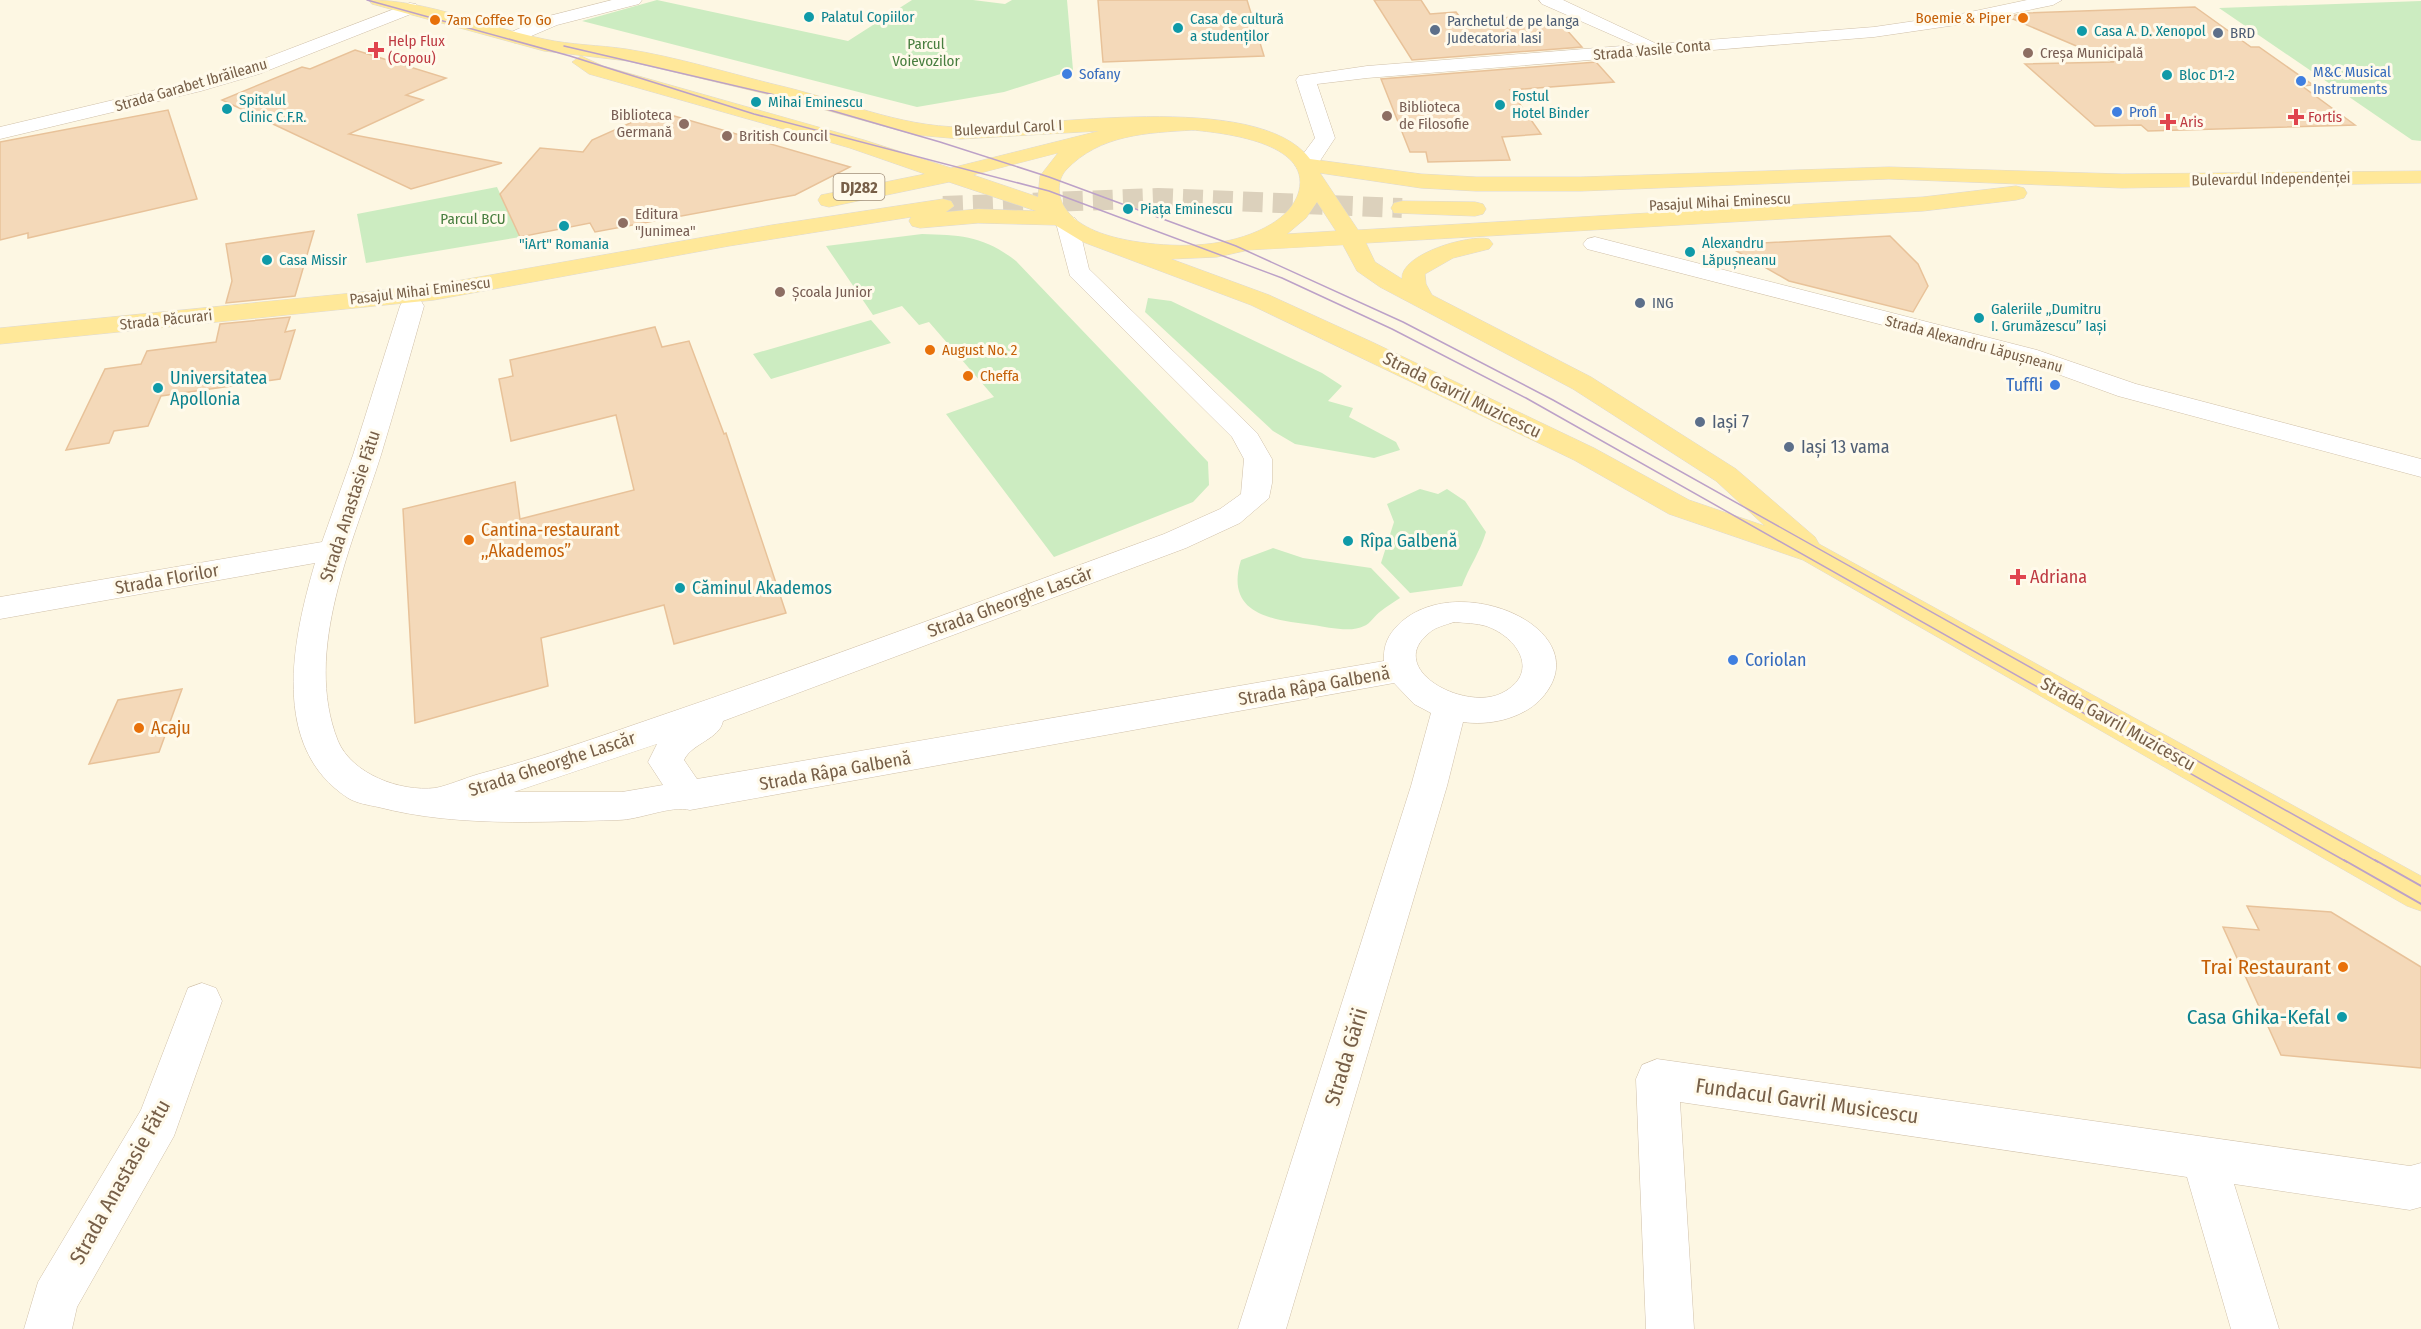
<svg xmlns="http://www.w3.org/2000/svg" width="2421" height="1329" viewBox="0 0 2421 1329" font-family="'Fira Sans Condensed',sans-serif">
  <style>
    .green { fill: #ccecc1 }
    .building { fill: #f4d9b9; stroke: #e8c299; stroke-width: 1.5 }
    .lines { fill: none; stroke-linecap: round; stroke-linejoin: round }
    .major-tunnel { stroke: #dcd1bc; stroke-width: 20; stroke-dasharray: 20 10; stroke-linecap: butt }
    .minor-casing { stroke: #d0c0a9; stroke-width: 1 }
    .major-casing { stroke: #ded9d3; stroke-width: 1 }
    .minor { fill: #fff; fill-rule: evenodd }
    .major { fill: #ffe899; fill-rule: evenodd }
    .tram-far1 { stroke: #bca1c8; stroke-width: 1.5 }
    .tram { stroke: #bca1c8; stroke-width: 2 }
    .culture-dot { fill: #0f9aa8; stroke: #fffaeb; stroke-width: 2 }
    .food-dot { fill: #e8710a; stroke: #fffaeb; stroke-width: 2 }
    .service-dot { fill: #5c6f8a; stroke: #fffaeb; stroke-width: 2 }
    .health-dot { fill: #e0444e; stroke: #fffaeb; stroke-width: 2 }
    .education-dot { fill: #8d6e63; stroke: #fffaeb; stroke-width: 2 }
    .shop-dot { fill: #3f7fe0; stroke: #fffaeb; stroke-width: 2 }
    .labels { text-anchor: middle; dominant-baseline: central; stroke-width: 6; stroke-linejoin: round; paint-order: stroke }
    .far-culture-label { font-size: 15px; fill: #0d838f; stroke: #fffaeb; text-anchor: start }
    .far-food-label { font-size: 15px; fill: #c56008; stroke: #fffaeb; text-anchor: start }
    .far-service-label { font-size: 15px; fill: #4e5e75; stroke: #fffaeb; text-anchor: start }
    .far-health-label { font-size: 15px; fill: #be3a42; stroke: #fffaeb; text-anchor: start }
    .far-park-label { font-size: 15px; fill: #487e3f; stroke: #fffaeb }
    .far-street-label { font-size: 15px; fill: #775f48; stroke: #fffaeb }
    .far-education-label { font-size: 15px; fill: #785e54; stroke: #fffaeb; text-anchor: start }
    .far-shop-label { font-size: 15px; fill: #366cbe; stroke: #fffaeb; text-anchor: start }
    .shield { fill: #fffaeb; stroke: #a08e79; stroke-width: 1.5 }
    .shield-label { font-size: 16px; font-weight: bold; fill: #775f48 }
    .culture-label { font-size: 18px; fill: #0d838f; stroke: #fffaeb; text-anchor: start }
    .shop-label { font-size: 18px; fill: #366cbe; stroke: #fffaeb; text-anchor: end }
    .street-label { font-size: 18px; fill: #775f48; stroke: #fffaeb }
    .service-label { font-size: 18px; fill: #4e5e75; stroke: #fffaeb; text-anchor: start }
    .food-label { font-size: 18px; fill: #c56008; stroke: #fffaeb; text-anchor: start }
    .health-label { font-size: 18px; fill: #be3a42; stroke: #fffaeb; text-anchor: start }
    .near-food-label { font-size: 21px; fill: #c56008; stroke: #fffaeb; text-anchor: end }
    .near-culture-label { font-size: 21px; fill: #0d838f; stroke: #fffaeb; text-anchor: end }
    .near-street-label { font-size: 21px; fill: #775f48; stroke: #fffaeb }
  </style>
  <rect width="100%" height="100%" fill="#fdf7e3"/>
  <path class="green" d="M657,0L848,41L912,0H973L1005,4L1012,0H1067L1073,70L1004,92L917,107L582,21Z
    M2421,1V141L2412,140L2219,8Z
    M497,187L520,237L366,263L357,214Z
    M922,234C961,235 984,236 1016,261L1208,462L1209,485L1193,502L1054,557L946,414L994,397L929,322L919,325L902,306L873,315L826,246Z
    M1148,298L1171,301L1322,373L1342,386L1328,401L1353,408L1349,417L1396,442L1400,450L1374,458L1295,444L1273,431L1145,312Z
    M871,320L891,343L771,379L753,354Z
    M1420,489L1438,494L1447,489L1465,501L1486,532C1480,552 1469,567 1462,586L1410,593L1381,563L1394,522L1387,504Z
    M1273,548L1303,558L1371,568L1400,598C1394,602 1387,606 1381,611C1375,615 1370,624 1364,626C1351,633 1327,627 1313,625C1273,620 1224,615 1241,560Z"/>
  <path class="building" d="M1098,0H1247L1264,56L1103,62Z
    M1374,0H1421L1430,14L1456,12L1463,21L1514,17L1518,22L1557,19L1582,47L1412,60Z
    M2195,7L2251,47H2259L2313,85L2302,86L2355,125L2148,131L2141,125L2095,126L2025,64L2114,62L2008,17L2024,13Z
    M355,50L446,78L406,95L423,100L349,134L502,163L411,189L222,100L302,67L310,69Z
    M1596,62L1614,82L1510,90L1541,134L1502,137L1510,160L1428,162L1426,152H1410L1381,79Z
    M168,110L197,199L28,238V233L0,240V142Z
    M657,111L850,167L795,195L595,232L590,223L520,237L500,194L540,148L583,152L592,140Z
    M314,231L295,296L226,303L232,281L226,244Z
    M1890,236L1918,264L1928,286L1913,312L1789,281L1726,245Z
    M290,317L285,332L295,330L280,379L161,396L148,426L114,431L109,443L66,450L105,369L141,364L147,351L216,342L220,324Z
    M655,327L662,347L689,341L724,434L726,433L786,613L674,644L664,605L541,638L548,686L415,723L403,509L515,482L520,519L634,490L616,415L511,441L499,379L513,376L510,360Z
    M182,689L159,752L89,764L118,700Z
    M2247,906L2331,912L2421,967V1068L2281,1055L2223,927L2259,930Z"/>
  <g class="lines">
    <path class="major-tunnel" d="M943,206L1158,198L1402,208"/>
    <g class="minor-casing">
      <path id="minor" d="M612,0H642L639,4L557,25L515,43L506,37L509,33L545,17Z
        M1539,0H1563L1657,44L1874,27L1956,15L2027,0H2062L2053,5L1956,25L1874,37L1367,78L1317,84L1335,138L1314,170H1298L1295,165L1315,138L1296,80L1299,76L1367,66L1635,45L1542,4Z
        M410,3L416,4L419,8L416,12L259,74L201,91L0,139V127L189,82L245,66Z
        M1067,216L1075,218L1078,223L1089,269L1257,433L1272,459V483L1269,498L1240,523L1186,548L723,721C720,739 692,743 684,760L697,779L1384,661C1383,646 1388,635 1398,625C1457,566 1605,631 1540,700C1521,719 1488,726 1463,722L1447,786L1286,1329H1238L1411,786L1431,713L1414,704L1394,683L690,810C671,805 639,820 618,820C539,822 455,827 378,807C368,805 356,803 348,798C269,747 293,638 315,563L0,619V597L322,542L353,455L400,306L403,301L412,299L421,301L424,306C410,356 396,405 381,455C354,541 302,651 338,741C352,774 400,792 435,788C447,786 465,778 479,774C535,759 590,740 645,721C819,662 992,597 1164,534L1220,509L1241,494L1244,459L1232,437L1070,276L1056,223L1059,218ZM1454,622C1465,623 1476,623 1486,626C1518,637 1541,673 1502,693C1465,712 1384,669 1429,633C1435,627 1446,625 1454,622ZM657,744L648,762L663,785L622,792H514Z
        M1595,237L2037,350L2136,384L2421,459V477L2118,396L2019,360L1587,249L1583,244L1587,239Z
        M202,983L216,988L222,1001L174,1136L77,1307L72,1329H24L38,1282L141,1110L188,988Z
        M1657,1059L2410,1166L2421,1163V1207L2410,1210L2234,1184L2279,1329H2231L2187,1177L1680,1102L1694,1329H1646L1636,1079L1642,1065Z"/>
    </g>
    <g class="major-casing">
      <path id="major" d="M369,0C429,0 486,27 544,39C571,45 599,45 626,49C677,57 728,73 777,85C838,99 899,127 962,127C1043,127 1257,89 1310,159L1421,174L1476,177H1581L1889,167L2122,174L2421,171V183L2122,188L1889,179L1581,191H1476L1421,188L1320,173L1358,230L1923,197L2016,186L2024,188L2027,193L2024,198L2016,200L1923,211L1366,243L1375,262L1402,279C1400,254 1469,234 1489,239L1493,244L1489,249L1453,258L1425,274L1426,284L1432,295L1591,377L1736,469L1815,537L1819,544L2421,876V911L2407,906L1803,560L1669,514L1574,460L1251,305L1083,242L1055,225L978,223L920,228L912,226L909,221L911,217L729,246L434,300L0,344V328L434,285L772,225L943,199L951,201L954,206L946,212L978,209L1036,211L949,182L829,207L821,205L818,200L821,195L925,174L850,148L589,74L572,62L581,56L603,66L864,140L951,168L1099,131L961,139L916,135L775,96L628,61L544,51L372,4ZM1193,130C1223,133 1311,142 1299,191C1294,210 1276,223 1258,231C1220,248 1173,248 1132,241C1109,237 1079,229 1065,208C1057,196 1057,180 1066,170C1100,134 1147,133 1193,130ZM1058,153L1040,176L1038,197L973,175ZM1317,202L1336,231L1287,234L1306,218ZM1343,245L1357,271L1380,287L1573,389L1716,481L1765,526L1689,500L1594,448L1372,342L1269,295L1171,259L1217,257L1249,250Z
        M1402,201L1475,202L1483,204L1486,209L1483,214L1475,216L1394,213L1391,208L1394,203Z"/>
    </g>
    <use href="#minor" class="minor"/>
    <use href="#major" class="major"/>
    <path class="tram-far1" d="M367,0L570,56L754,114L1049,191L1282,278L1392,329L1526,398L2347,862
      M564,46L788,98L940,142L1049,177L1236,246L1403,322L1553,400L2378,862"/>
    <path class="tram" d="M2344,860L2421,904
      M2375,860L2421,886"/>
  </g>
  <g class="culture-dot">
    <circle cx="809" cy="17" r="6"/>
    <circle cx="1178" cy="28" r="6"/>
    <circle cx="2082" cy="31" r="6"/>
    <circle cx="2167" cy="75" r="6"/>
    <circle cx="756" cy="102" r="6"/>
    <circle cx="1500" cy="105" r="6"/>
    <circle cx="227" cy="109" r="6"/>
    <circle cx="1128" cy="209" r="6"/>
    <circle cx="564" cy="226" r="6"/>
    <circle cx="1690" cy="252" r="6"/>
    <circle cx="267" cy="260" r="6"/>
    <circle cx="1979" cy="318" r="6"/>
    <circle cx="158" cy="388" r="6"/>
    <circle cx="1348" cy="541" r="6"/>
    <circle cx="680" cy="588" r="6"/>
    <circle cx="2342" cy="1017" r="6"/>
  </g>
  <g class="food-dot">
    <circle cx="2023" cy="18" r="6"/>
    <circle cx="435" cy="20" r="6"/>
    <circle cx="930" cy="350" r="6"/>
    <circle cx="968" cy="376" r="6"/>
    <circle cx="469" cy="540" r="6"/>
    <circle cx="139" cy="728" r="6"/>
    <circle cx="2343" cy="967" r="6"/>
  </g>
  <g class="service-dot">
    <circle cx="1435" cy="30" r="6"/>
    <circle cx="2218" cy="33" r="6"/>
    <circle cx="1640" cy="303" r="6"/>
    <circle cx="1700" cy="422" r="6"/>
    <circle cx="1789" cy="447" r="6"/>
  </g>
  <g class="health-dot">
    <path d="M373 41h6v6h6v6h-6v6h-6v-6h-6v-6h6z"/>
    <path d="M2293 108h6v6h6v6h-6v6h-6v-6h-6v-6h6z"/>
    <path d="M2165 113h6v6h6v6h-6v6h-6v-6h-6v-6h6z"/>
    <path d="M2015 568h6v6h6v6h-6v6h-6v-6h-6v-6h6z"/>
  </g>
  <g class="education-dot">
    <circle cx="2028" cy="53" r="6"/>
    <circle cx="1387" cy="116" r="6"/>
    <circle cx="684" cy="124" r="6"/>
    <circle cx="727" cy="136" r="6"/>
    <circle cx="623" cy="223" r="6"/>
    <circle cx="780" cy="292" r="6"/>
  </g>
  <g class="shop-dot">
    <circle cx="1067" cy="74" r="6"/>
    <circle cx="2301" cy="81" r="6"/>
    <circle cx="2117" cy="112" r="6"/>
    <circle cx="2055" cy="385" r="6"/>
    <circle cx="1733" cy="660" r="6"/>
  </g>
  <g class="labels">
    <g class="far-culture-label">
      <text x="821" y="17">Palatul Copiilor</text>
      <text x="1190" y="19">Casa de cultură<tspan x="1190" dy="17">a studenților</tspan></text>
      <text x="2094" y="31">Casa A. D. Xenopol</text>
      <text x="2179" y="75">Bloc D1-2</text>
      <text x="1512" y="96">Fostul<tspan x="1512" dy="17">Hotel Binder</tspan></text>
      <text x="239" y="100">Spitalul<tspan x="239" dy="17">Clinic C.F.R.</tspan></text>
      <text x="768" y="102">Mihai Eminescu</text>
      <text x="1140" y="209">Piața Eminescu</text>
      <text x="1702" y="243">Alexandru<tspan x="1702" dy="17">Lăpușneanu</tspan></text>
      <text x="564" y="244" text-anchor="middle">"iArt" Romania</text>
      <text x="279" y="260">Casa Missir</text>
      <text x="1991" y="309">Galeriile „Dumitru<tspan x="1991" dy="17">I. Grumăzescu” Iași</tspan></text>
    </g>
    <g class="far-food-label">
      <text x="2011" y="18" text-anchor="end">Boemie &amp; Piper</text>
      <text x="447" y="20">7am Coffee To Go</text>
      <text x="942" y="350">August No. 2</text>
      <text x="980" y="376">Cheffa</text>
    </g>
    <g class="far-service-label">
      <text x="1447" y="21">Parchetul de pe langa<tspan x="1447" dy="17">Judecatoria Iasi</tspan></text>
      <text x="2230" y="33">BRD</text>
      <text x="1652" y="303">ING</text>
    </g>
    <g class="far-health-label">
      <text x="388" y="41">Help Flux<tspan x="388" dy="17">(Copou)</tspan></text>
      <text x="2308" y="117">Fortis</text>
      <text x="2180" y="122">Aris</text>
    </g>
    <g class="far-park-label">
      <text x="926" y="44">Parcul<tspan x="926" dy="17">Voievozilor</tspan></text>
      <text x="473" y="219">Parcul BCU</text>
    </g>
    <g class="far-street-label">
      <text transform="translate(1652 50) rotate(-5)">Strada Vasile Conta</text>
      <text transform="translate(191 85) rotate(-16)">Strada Garabet Ibrăileanu</text>
      <text transform="translate(1008 128) rotate(-3)">Bulevardul Carol I</text>
      <text transform="translate(2271 179) rotate(-1)">Bulevardul Independenței</text>
      <text transform="translate(1720 202) rotate(-3)">Pasajul Mihai Eminescu</text>
      <text transform="translate(420 291) rotate(-7)">Pasajul Mihai Eminescu</text>
      <text transform="translate(166 320) rotate(-6)">Strada Păcurari</text>
      <text transform="translate(1974 344) rotate(15)">Strada Alexandru Lăpușneanu</text>
    </g>
    <g class="far-education-label">
      <text x="2040" y="53">Creșa Municipală</text>
      <text x="1399" y="107">Biblioteca<tspan x="1399" dy="17">de Filosofie</tspan></text>
      <text x="672" y="115" text-anchor="end">Biblioteca<tspan x="672" dy="17">Germană</tspan></text>
      <text x="739" y="136">British Council</text>
      <text x="635" y="214">Editura<tspan x="635" dy="17">"Junimea"</tspan></text>
      <text x="792" y="292">Școala Junior</text>
    </g>
    <g class="far-shop-label">
      <text x="2313" y="72">M&amp;C Musical<tspan x="2313" dy="17">Instruments</tspan></text>
      <text x="1079" y="74">Sofany</text>
      <text x="2129" y="112">Profi</text>
    </g>
    <rect class="shield" x="833.5" y="174" width="51" height="26" rx="4.5"/>
    <g class="shield-label">
      <text x="859" y="187">DJ282</text>
    </g>
    <g class="culture-label">
      <text x="170" y="378">Universitatea<tspan x="170" dy="21">Apollonia</tspan></text>
      <text x="1360" y="541">Rîpa Galbenă</text>
      <text x="692" y="588">Căminul Akademos</text>
    </g>
    <g class="shop-label">
      <text x="2043" y="385">Tuffli</text>
      <text x="1745" y="660" text-anchor="start">Coriolan</text>
    </g>
    <g class="street-label">
      <text transform="translate(1462 395) rotate(26)">Strada Gavril Muzicescu</text>
      <text transform="translate(350 506) rotate(-72)">Strada Anastasie Fătu</text>
      <text transform="translate(167 579) rotate(-10)">Strada Florilor</text>
      <text transform="translate(1010 602) rotate(-20)">Strada Gheorghe Lascăr</text>
      <text transform="translate(1314 686) rotate(-10)">Strada Râpa Galbenă</text>
      <text transform="translate(2118 724) rotate(29)">Strada Gavril Muzicescu</text>
      <text transform="translate(552 764) rotate(-18)">Strada Gheorghe Lascăr</text>
      <text transform="translate(835 771) rotate(-10)">Strada Râpa Galbenă</text>
    </g>
    <g class="service-label">
      <text x="1712" y="422">Iași 7</text>
      <text x="1801" y="447">Iași 13 vama</text>
    </g>
    <g class="food-label">
      <text x="481" y="530">Cantina-restaurant<tspan x="481" dy="21">,,Akademos”</tspan></text>
      <text x="151" y="728">Acaju</text>
    </g>
    <g class="health-label">
      <text x="2030" y="577">Adriana</text>
    </g>
    <g class="near-food-label">
      <text x="2331" y="967">Trai Restaurant</text>
    </g>
    <g class="near-culture-label">
      <text x="2330" y="1017">Casa Ghika-Kefal</text>
    </g>
    <g class="near-street-label">
      <text transform="translate(1346 1057) rotate(-73)">Strada Gării</text>
      <text transform="translate(1807 1101) rotate(8)">Fundacul Gavril Musicescu</text>
      <text transform="translate(120 1182) rotate(-61)">Strada Anastasie Fătu</text>
    </g>
  </g>
</svg>
